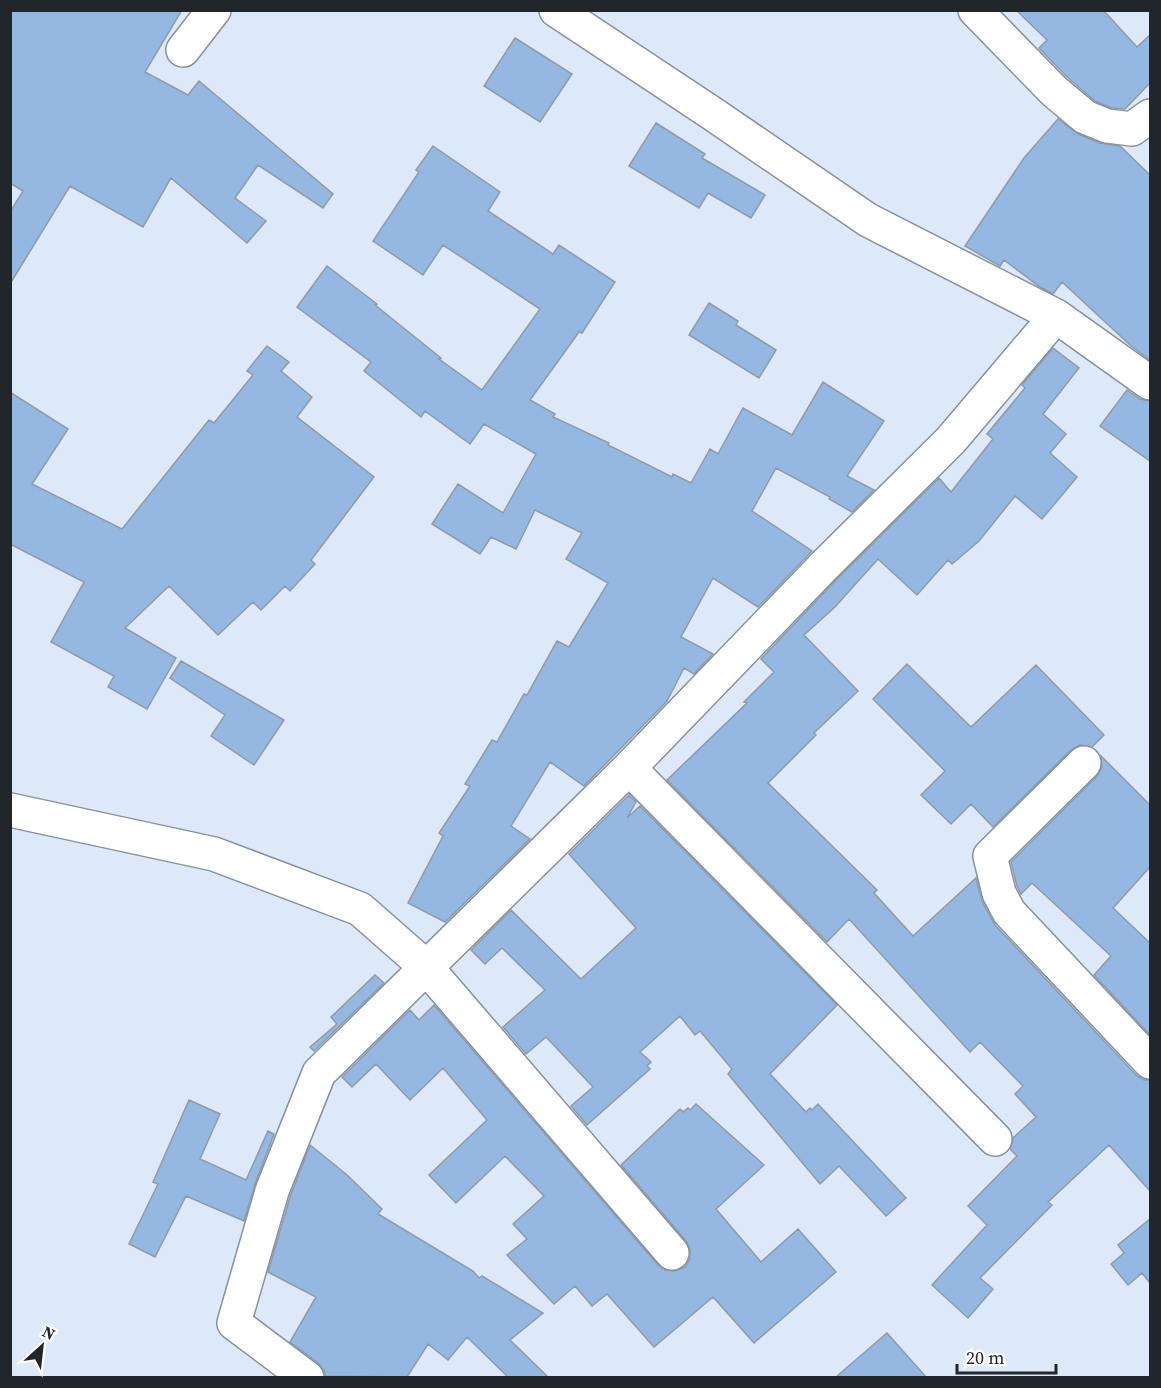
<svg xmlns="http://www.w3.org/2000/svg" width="1161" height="1388" viewBox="0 0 1161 1388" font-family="'Source Serif 4',serif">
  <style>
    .building { fill: #95b8e2; stroke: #8e9aa8; stroke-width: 1.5 }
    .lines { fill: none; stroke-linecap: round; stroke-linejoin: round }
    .minor-casing { stroke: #85919f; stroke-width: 36 }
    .minor { stroke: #fff; stroke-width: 33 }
  </style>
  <rect width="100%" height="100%" fill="#dde9f8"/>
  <path class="building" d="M10,10H182L145,72L188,95L199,81L333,194L323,208L258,165L235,198L266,221L247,243L171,178L143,227L70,186L10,284V212L23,191L10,183Z
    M1016,10H1103L1137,47L1150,35V83L1125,109L1112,108L1095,101L1067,77L1039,48L1047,40Z
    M515,38L572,74L540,122L484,86Z
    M1058,119L1078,134L1100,143L1120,146L1150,175V360L1130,345L1062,282L1053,294L1040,287L1004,260L1000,266L965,246L1024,158Z
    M656,123L705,154L702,158L765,195L751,218L708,193L699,208L629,166Z
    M433,146L500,192L488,211L553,254L559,245L615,282L582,333L579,332L530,400L555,414L553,417L609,443L608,445L672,477L673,474L691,483L710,449L718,454L743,408L792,435L823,382L884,421L847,476L874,490L852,512L829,499L830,497L776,468L752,511L812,551L758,607L713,578L681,637L713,654L694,674L684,668L667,701L584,786L550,762L511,826L530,839L445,922L408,903L443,836L439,833L470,786L465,784L492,740L497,742L524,694L527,695L557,641L569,647L608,583L566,559L582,533L535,510L516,549L491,537L480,554L432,524L458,484L503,513L536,454L484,424L470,444L425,411L421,417L364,371L371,362L297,307L327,266L377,304L375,305L441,358L439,359L482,390L540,309L443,245L423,275L373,241L419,172L416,170Z
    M709,303L738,321L736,325L776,350L759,378L689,335Z
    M267,346L289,362L281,371L312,397L297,417L374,477L311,560L315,564L290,591L285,586L261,610L253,602L218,635L169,586L125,628L176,658L147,709L108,687L114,676L51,642L84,582L10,544V392L68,429L32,484L122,529L209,420L214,423L253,375L247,371Z
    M1053,348L1079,368L1043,414L1066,434L1050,453L1077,477L1042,519L1015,496L979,541L952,564L948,560L917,595L878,559L835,607L804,635L858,691L814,733L816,735L768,783L877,890L874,893L913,936L976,878L982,901L995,925L1136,1075L1144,1080H1150V1191L1109,1145L1048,1202L1052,1205L980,1278L993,1289L968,1318L932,1285L987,1225L968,1206L1017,1156L1010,1149L1013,1138L1036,1117L1015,1094L1023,1086L980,1042L970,1052L849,919L827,942L667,780L747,703L744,702L774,672L761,659L836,580L939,478L951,492L993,439L987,434L1025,388L1022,385Z
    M1127,390L1140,399L1150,401V461L1100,426Z
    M181,661L284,720L254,765L211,736L225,715L170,678Z
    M907,664L971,727L1036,665L1104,735L1092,747L1080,745L1071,750L993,827L971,804L951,824L921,795L945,771L873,699Z
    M1101,756L1150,805V867L1113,908L1150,943V1035L1094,975L1111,956L1032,883L1021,894L1017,886L1011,862L1097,776L1102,767Z
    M629,795L636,802L627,818L640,806L837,1005L770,1074L806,1112L810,1108L812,1110L818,1104L906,1198L886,1216L839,1166L820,1184L728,1074L732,1069L700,1031L695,1035L680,1016L640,1052L651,1062L647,1066L650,1069L587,1125L571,1106L593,1087L546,1037L526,1054L503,1027L545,990L502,948L485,964L471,950L511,910L581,979L636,928L569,854Z
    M375,975L384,983L314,1051L310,1047L337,1024L331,1017Z
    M434,1005L658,1265L665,1270L675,1271L685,1267L690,1259V1249L686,1241L621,1165L680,1109L683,1112L688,1108L690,1110L696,1104L764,1165L716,1209L761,1262L798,1229L836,1272L754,1343L713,1297L654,1347L607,1294L592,1306L575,1286L554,1304L507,1255L527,1239L513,1224L544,1196L505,1156L456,1203L429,1175L487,1120L443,1068L410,1100L376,1064L352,1087L342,1077L410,1010L419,1020Z
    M189,1100L220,1114L200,1159L246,1180L268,1131L274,1134L255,1184L244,1221L186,1196L155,1257L129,1244L158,1184L153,1182Z
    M310,1145L346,1174L382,1209L378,1214L473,1271L479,1278L482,1276L543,1313L510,1340L548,1377H508L467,1337L448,1360L428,1344L407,1377L325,1376L324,1370L318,1363L290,1342L316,1297L268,1272L290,1197Z
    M1150,1219V1283L1142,1273L1128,1285L1111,1264L1124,1253L1118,1245Z
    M887,1333L926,1377H836Z"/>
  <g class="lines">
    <g class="minor-casing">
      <path id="minor" d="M556,10L710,112L868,220L1056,316L1150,383
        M975,10L1054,91L1085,117L1107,126L1132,129L1150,116
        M183,50L214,10
        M1084,763L990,856L999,893L1009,912L1150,1062
        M629,768L995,1139
        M10,810L214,854L360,909L426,967L672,1253
        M307,1378L234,1323L272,1191L319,1073L629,768L823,567L951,440L1056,316"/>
    </g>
    <use href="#minor" class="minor"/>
  </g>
  <rect width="1161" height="1388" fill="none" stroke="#21262b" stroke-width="24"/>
  <g transform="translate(42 1346) rotate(27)" stroke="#ffffff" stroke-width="4.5" paint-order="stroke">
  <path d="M0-4.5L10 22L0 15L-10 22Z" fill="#21262b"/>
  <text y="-9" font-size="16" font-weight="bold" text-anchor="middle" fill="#21262b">N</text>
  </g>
  <path d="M957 1364v9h99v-9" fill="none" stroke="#21262b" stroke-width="3"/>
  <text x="966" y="1364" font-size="18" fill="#21262b" stroke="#ffffff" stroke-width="4.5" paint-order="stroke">20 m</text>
</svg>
